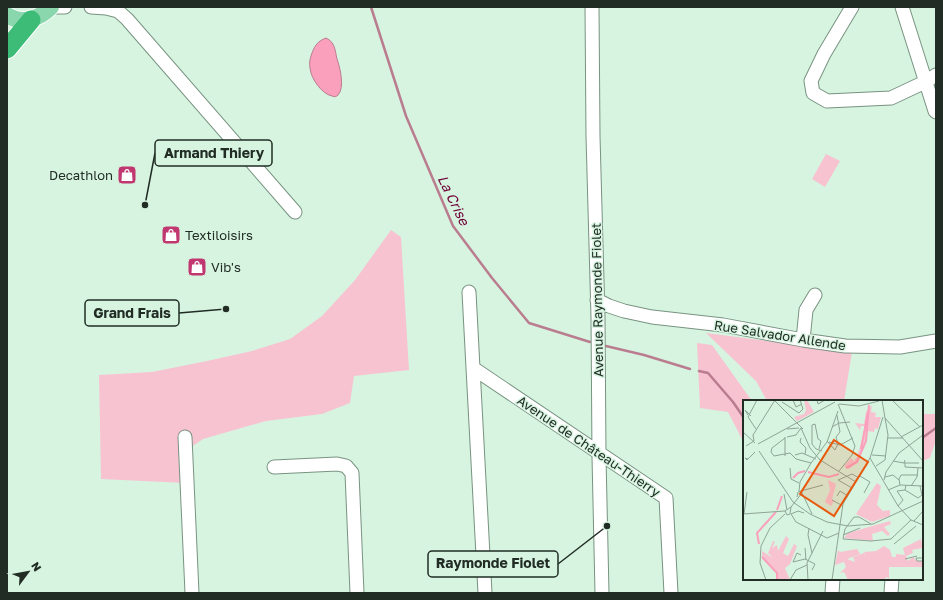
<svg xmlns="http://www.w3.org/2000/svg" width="943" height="600" font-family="'Golos Text',sans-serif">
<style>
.green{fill:#f7c3d1}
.water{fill:#faa0bc;stroke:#b97d8f}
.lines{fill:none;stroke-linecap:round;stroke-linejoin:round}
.stream{stroke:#b97d8f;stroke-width:2.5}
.minor-casing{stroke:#789381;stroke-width:15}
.major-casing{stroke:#fff;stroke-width:18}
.highway-casing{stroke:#fff;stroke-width:21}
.minor{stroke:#fff;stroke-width:13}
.major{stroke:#8bd7ad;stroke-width:16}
.highway{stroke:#3dbc77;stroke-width:19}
.labels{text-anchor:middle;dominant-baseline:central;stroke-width:3;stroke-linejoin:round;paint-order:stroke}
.poi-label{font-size:13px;fill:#212c25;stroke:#d7f4e0;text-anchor:start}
.street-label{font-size:13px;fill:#212c25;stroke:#d7f4e0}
.water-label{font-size:14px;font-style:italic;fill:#6f0238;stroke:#d7f4e0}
.inset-river{fill:none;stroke:#faa0bc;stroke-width:2}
.inset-road{fill:none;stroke:#8ea495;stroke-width:1}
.view{fill:#e8590c;fill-opacity:0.15;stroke:#e8590c;stroke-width:2}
.inset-edge{fill:none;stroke:#212c25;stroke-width:2}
.leader{fill:none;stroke:#212c25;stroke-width:1.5}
.callout-dot{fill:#212c25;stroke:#d7f4e0;stroke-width:1.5}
.callout{fill:#d7f4e0;stroke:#212c25;stroke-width:1.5}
.callout-label{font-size:14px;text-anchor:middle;font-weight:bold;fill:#212c25}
</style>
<rect width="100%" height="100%" fill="#d7f4e0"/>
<path class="green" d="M826 154 840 161 825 187 812 179Z
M391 230 401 237 409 370 354 376 350 403 322 414 266 421 203 439 184 452 185 483 101 479 99 375 152 372 207 361 252 351 290 339 322 316 355 280Z
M706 333 852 352 844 401H767L756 381Z
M697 343 712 345 752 401H744V443L728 412 700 408Z
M925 414H936V440L930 458 922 461V415Z"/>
<path class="water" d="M326 38C335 42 335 50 337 59 340 67 345 88 338 95 336 97 335 97 332 96 322 94 311 79 310 68 309 63 310 58 312 53 315 45 318 41 326 38Z"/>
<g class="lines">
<path class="stream" d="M371 7 406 116 453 226 492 278 529 323 590 342
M606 346 644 355 690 369
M699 371 708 373 733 402 744 418
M922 438 936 428"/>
<g class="minor-casing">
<path id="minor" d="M55 7H65
M91 7 106 8 118 11 127 19 295 212
M592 7 593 136 598 317 599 457 602 593
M852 7 824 54 811 81 813 93 827 101 891 98 925 82 936 75
M902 7 935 111 936 112
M469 292 473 368
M597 300 609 306 624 311 652 317 723 325 803 340 845 346 900 347 936 341
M803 340 806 310 815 295
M185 437 192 593
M274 467 337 464 346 466 352 473 357 593
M485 593 473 368 666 498 671 593
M832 593 833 579
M891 593 892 579"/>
</g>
<g class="major-casing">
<path id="major" d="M7 15C22 25 39 19 51 7"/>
</g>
<g class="highway-casing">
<path id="highway" d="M7 49 31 20"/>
</g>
<use href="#minor" class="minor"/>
<use href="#major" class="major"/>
<use href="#highway" class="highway"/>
</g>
<defs>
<g id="shop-square" transform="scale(1)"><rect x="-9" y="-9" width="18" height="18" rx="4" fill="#c1376f" stroke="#d7f4e0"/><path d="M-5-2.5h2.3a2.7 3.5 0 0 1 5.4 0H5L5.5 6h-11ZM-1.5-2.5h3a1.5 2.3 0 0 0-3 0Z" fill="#fff"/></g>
</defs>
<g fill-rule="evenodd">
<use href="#shop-square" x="127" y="175"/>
<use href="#shop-square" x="171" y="235"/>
<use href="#shop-square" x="197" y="267"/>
</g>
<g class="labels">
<g class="poi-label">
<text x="113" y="175" text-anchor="end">Decathlon</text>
<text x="185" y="235">Textiloisirs</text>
<text x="211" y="267">Vib's</text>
</g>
<g class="street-label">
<text transform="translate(597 300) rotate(-91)">Avenue Raymonde Fiolet</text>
<text transform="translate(780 335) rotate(9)">Rue Salvador Allende</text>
<text transform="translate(589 446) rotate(34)">Avenue de Château-Thierry</text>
</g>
<g class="water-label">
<text transform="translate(454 200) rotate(64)">La Crise</text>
</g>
</g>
<g transform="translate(743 400)">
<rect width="180" height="180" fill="#d7f4e0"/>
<path d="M61 0H64L71 12 54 21 51 17 61 14 63 10ZM129 5 128 12 133 13 132 17H138L135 29 132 28 131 32 125 31 115 62 106 69 101 66 108 58 111 61 114 57 122 30 121 26H118L117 30 112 23 121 24 123 12ZM85 80 93 84 89 99 91 101 88 106 82 102 87 90ZM134 83 138 86 134 105 140 111 147 110V116L129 122 113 114ZM147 121 148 124 141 127 147 134 145 136 139 131 129 134 130 141 101 138 105 133ZM43 136 46 139 40 153 45 156 51 144 54 146 47 164 42 168 47 180H35V173L19 157V151L30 158 25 153 30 141 32 142 29 148 34 145 35 151ZM178 139 180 148 169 150 170 153 163 156 165 161 170 157 174 161H180V167H146V179L144 177 140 180H105L101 172 97 173 103 167 101 162 92 165 95 150 97 152 114 149 117 154 104 159 112 162 110 157 121 153 123 158 121 152 133 151 141 146 147 150 149 157H153V154L162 155 160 148Z" fill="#f7c3d1"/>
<path class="inset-river" d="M118 49 125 12M103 68 114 62 123 41 126 5M65 72 86 77 96 74M50 78 55 73 62 71M34 110 39 96M16 144 14 133 33 112M19 157 34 173V180"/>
<path class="inset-road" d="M31 0 60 29M50 0 53 7 59 4M74 0 75 4 82 0M139 0 142 18 180 61M149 0 177 27M39 2 56 13 60 9 57 0M95 4 112 46 109 55 96 71M96 4 116 6 136 1M5 15 2 10 8 16M89 27 96 23 107 22M58 28 67 48 77 60 113 82M13 29 5 17 14 0M44 29 56 28M0 32 12 43M44 37 53 35 58 28M158 37 180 25M42 38 29 48 28 52 31 56 47 53 53 59 68 63M58 38 57 42 63 48 62 54M145 38H160M84 41 92 50 95 44 93 37 97 32 94 15M86 42 97 45 110 38M15 44 92 2M3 46 11 41 10 35 32 0M76 49 78 41 75 39 72 24 69 25V44L73 49 79 51M16 51 50 102 67 114 84 122 105 126 130 124 180 101M52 55 59 53 73 59M129 55 143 56M42 56V37M127 58 155 106 168 120 180 125M5 59 2 58 4 60 12 52M150 61 161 63 162 60M68 63 84 42 95 11M161 63H176M162 63V67L180 68M133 66 142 60 145 35 142 18M47 68 48 79 56 83M117 76 127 82 121 93M142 77 150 75 156 80M141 80 143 72 156 53 180 35M157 85 156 79 158 75H175M163 85 162 90 175 98 179 95 177 86M168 86 174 77 175 68M109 88 95 80 109 74 116 78M145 90 157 85 180 86M56 91 57 82 68 63M58 91 80 85M59 93 69 114M41 94 44 110M94 96 97 91 105 96M89 100 100 106M155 106 160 100 154 91 162 90M48 107 42 111 44 115 47 114 48 107 59 93 58 91 55 92 54 97M0 114 42 111M1 114 4 92M48 114 53 122 84 138 96 133M48 114 55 111 61 113M171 121 180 111M100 135 117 128M100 139 128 141 148 139 168 120M100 139 102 129 111 117H116L128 124M151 144 173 126M62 148 63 160M69 153 80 131M58 155 54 153 50 162 62 159 72 164 69 170M180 158H173L174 161H180M162 159 174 156M23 180 17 163 18 146 27 128 42 114M47 180 53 170 64 165M65 180 64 163 69 153 65 135 66 128M89 180 100 104 127 58 140 17"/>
<path class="view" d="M91 40 125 62 91 116 57 94Z"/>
<rect width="180" height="180" class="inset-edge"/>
</g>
<path class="leader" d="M145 205L155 153M226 309L179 313M607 526L558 564"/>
<g class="callout-dot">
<circle cx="145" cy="205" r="4"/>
<circle cx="226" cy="309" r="4"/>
<circle cx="607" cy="526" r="4"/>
</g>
<g class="callout">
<rect x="155" y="140" width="117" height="26" rx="4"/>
<rect x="85" y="300" width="94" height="26" rx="4"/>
<rect x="428" y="551" width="130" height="26" rx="4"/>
</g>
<g class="callout-label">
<text x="214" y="158">Armand Thiery</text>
<text x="132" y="318">Grand Frais</text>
<text x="493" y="568">Raymonde Fiolet</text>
</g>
<rect width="943" height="600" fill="none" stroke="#212c25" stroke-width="16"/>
<g transform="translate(28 572) rotate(58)" stroke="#d7f4e0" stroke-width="3" paint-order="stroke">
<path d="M0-3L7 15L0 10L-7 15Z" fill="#212c25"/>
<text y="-6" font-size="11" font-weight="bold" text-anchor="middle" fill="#212c25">N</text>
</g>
</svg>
